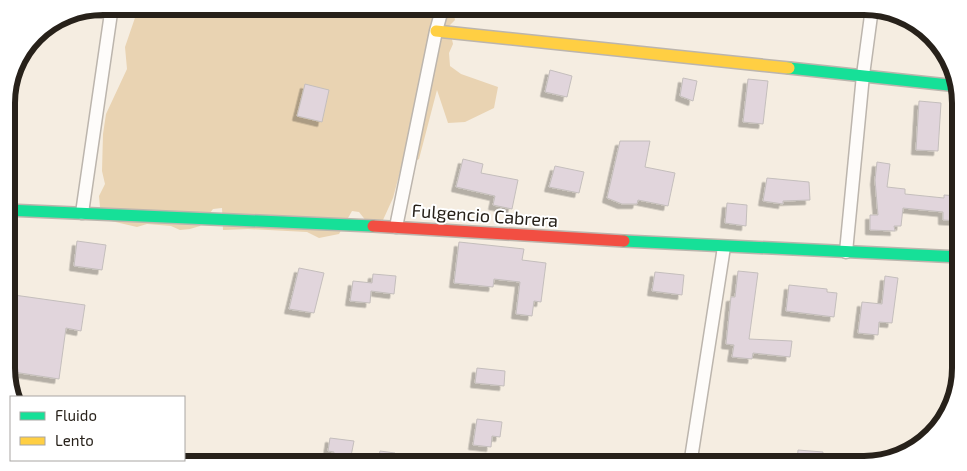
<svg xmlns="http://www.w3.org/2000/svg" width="967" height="471" font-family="'Exo 2',sans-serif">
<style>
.green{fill:#e9d3b2}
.building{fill:#e1d5dc;stroke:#c4bebc;filter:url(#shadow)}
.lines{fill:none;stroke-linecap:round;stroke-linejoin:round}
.street-casing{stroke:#bcb5ad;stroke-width:15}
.fast-casing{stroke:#bcb5ad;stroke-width:14}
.slow-casing{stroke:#bcb5ad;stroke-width:14}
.jam-casing{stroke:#bcb5ad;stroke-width:14}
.street{stroke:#fefcfa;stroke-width:12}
.fast{stroke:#16e098;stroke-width:11}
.slow{stroke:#ffcf43;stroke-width:11}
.jam{stroke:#f24e42;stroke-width:11}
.labels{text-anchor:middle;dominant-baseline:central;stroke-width:4;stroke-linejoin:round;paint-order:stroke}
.street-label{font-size:18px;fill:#27211a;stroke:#fff}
.rim{fill:none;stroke:#27211a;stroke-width:6}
</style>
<defs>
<filter id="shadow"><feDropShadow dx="-4.5" dy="4.5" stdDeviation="0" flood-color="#0004"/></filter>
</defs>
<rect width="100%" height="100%" fill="#f5ede1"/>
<path class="green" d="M139 6H452L455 20 449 26 453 44 449 53 450 66 461 74 498 87 494 108 465 122 448 123 437 90 419 159 401 168 393 198 383 220 367 222 359 212 352 211 339 234 319 238 307 232 248 229 223 230 222 208 213 209 200 226 190 229 180 230 171 226 147 224 137 227 111 221 100 207 99 196 105 184 102 171 103 134 106 114 127 69 125 47Z
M82 460H171V465H103Z"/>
<path class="building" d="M550 70 572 76 567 97 545 92Z
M683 78 697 81 693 101 680 96Z
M748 79 768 81 763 124 743 122Z
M305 84 329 90 322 122 297 116Z
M919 101 941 103 938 151 916 150Z
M620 141H650L645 167 675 173 668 206 638 200 637 204H622L607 198Z
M463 159 483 164 481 173 518 180 512 209 493 205 495 196 456 187Z
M877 162 890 164 887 187 905 189V194L944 198V195L960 196V221L943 220V212L903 208 901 226H894L895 231 870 230V215H878L875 180Z
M555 166 584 172 579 193 549 187Z
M767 178 809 182 810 200 783 201V204L763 201Z
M727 203 747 205 746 226 725 223Z
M77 241 106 245 102 270 74 266Z
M459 242 524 249 522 260 546 263 541 302 534 301 532 316 516 314 520 282 494 279 493 287 454 283Z
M299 268 324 273 314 313 289 309Z
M738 271 758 273 749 339 792 341 790 357 753 353 752 359 732 357 734 345 726 344 731 297H735Z
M655 272 684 275 682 295 652 291Z
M373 274 396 276 394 294 371 291 370 303 350 301 353 281 372 283Z
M885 276 898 278 892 323 879 322 878 335 858 333 862 302 882 304Z
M789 285 827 289V292L837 293 834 317 786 311Z
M7 294 85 305 81 331 66 328 59 379 7 371Z
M477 368 505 371 504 386 475 383Z
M477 419 502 422 500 437 492 436 491 447 473 445Z
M330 438 354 441 350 461 333 459 334 452 328 451Z
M798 450 823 452 822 465 797 463Z
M380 451 395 453 393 465H377Z"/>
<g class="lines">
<g class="street-casing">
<path id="street" d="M90 11 111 12
M82 213 112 6
M396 227 436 31 443 6
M846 252 863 75 872 8
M690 465 724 247"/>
</g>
<g class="fast-casing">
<path id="fast" d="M789 68 958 86
M7 210 373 226
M624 241 960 257"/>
</g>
<g class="slow-casing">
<path id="slow" d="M436 31 789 68"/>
</g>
<g class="jam-casing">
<path id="jam" d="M373 226 624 241"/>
</g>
<use href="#street" class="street"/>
<use href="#fast" class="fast"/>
<use href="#slow" class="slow"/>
<use href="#jam" class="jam"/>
</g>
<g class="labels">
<g class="street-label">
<text transform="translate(485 215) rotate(4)">Fulgencio Cabrera</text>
</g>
</g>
<path d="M0 0H967V471H0ZM103 15H864A88 88 0 0 1 952 103V368A88 88 0 0 1 864 456H103A88 88 0 0 1 15 368V103A88 88 0 0 1 103 15Z" fill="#fff" fill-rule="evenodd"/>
<path class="rim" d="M103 15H864A88 88 0 0 1 952 103V368A88 88 0 0 1 864 456H103A88 88 0 0 1 15 368V103A88 88 0 0 1 103 15Z"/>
<rect x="10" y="396" width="175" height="65" fill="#ffffff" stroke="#a9a6a3"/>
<rect x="20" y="412" width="25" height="8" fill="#16e098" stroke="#a9a6a3"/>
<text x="55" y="421" font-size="15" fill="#27211a">Fluido</text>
<rect x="20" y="437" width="25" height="8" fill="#ffcf43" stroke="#a9a6a3"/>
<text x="55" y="446" font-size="15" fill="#27211a">Lento</text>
</svg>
